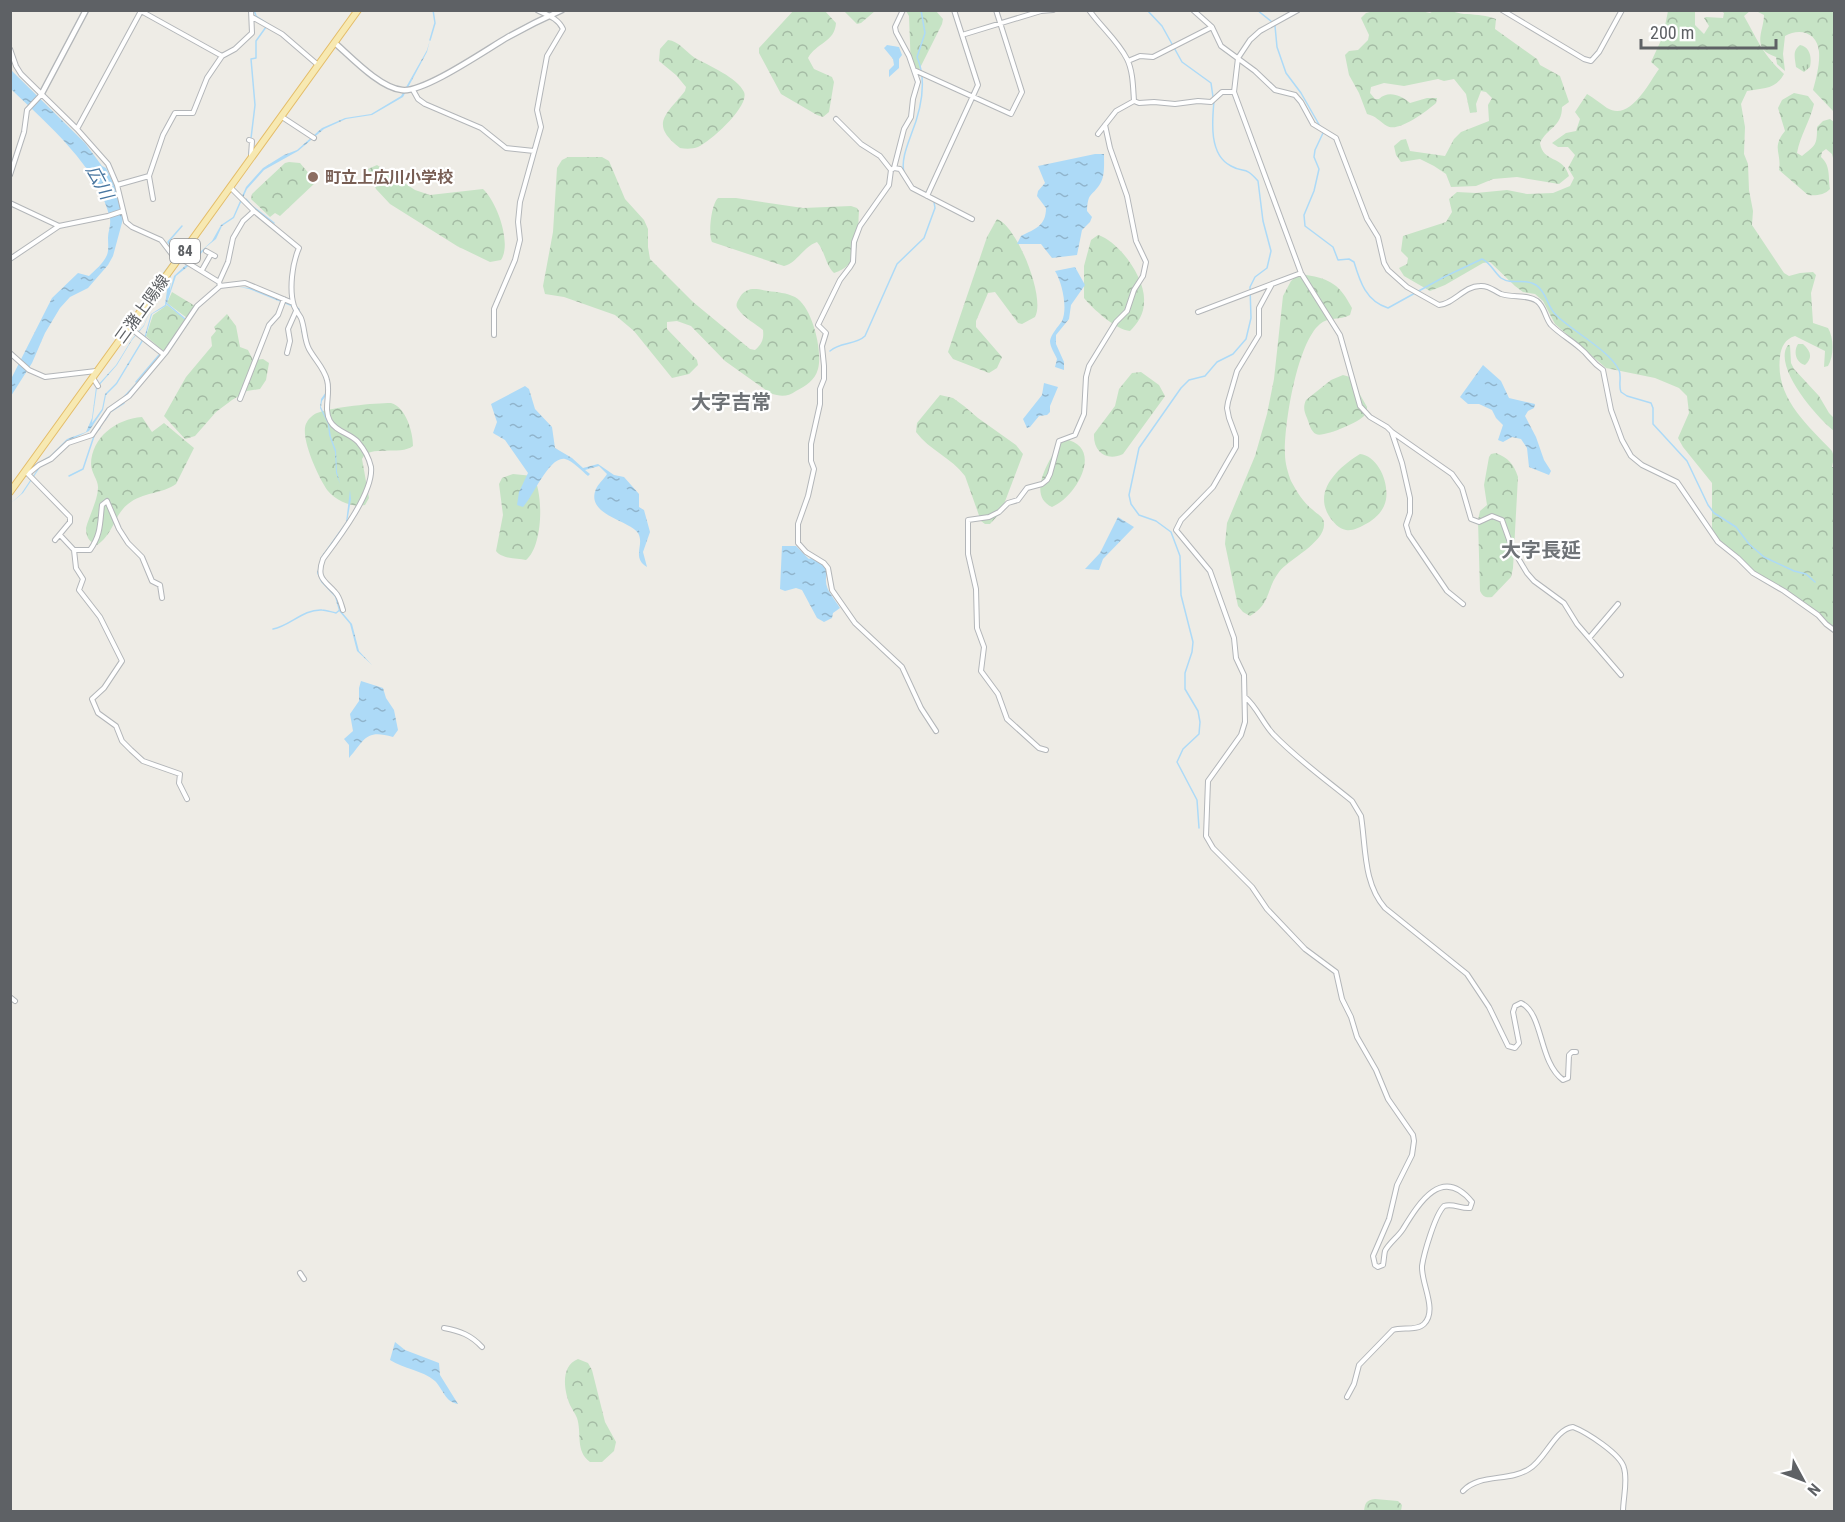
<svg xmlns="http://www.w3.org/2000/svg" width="1845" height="1522" font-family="'Roboto Condensed','Noto Sans JP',sans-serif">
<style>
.grass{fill:url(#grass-tufts)}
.forest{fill:url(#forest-crowns)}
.water{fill:url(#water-ripples)}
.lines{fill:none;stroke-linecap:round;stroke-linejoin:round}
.stream{stroke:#addaf7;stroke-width:1.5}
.minor-casing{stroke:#b3b6b9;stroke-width:6}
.tertiary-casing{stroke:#b3b6b9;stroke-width:7}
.primary-casing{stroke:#e4bd69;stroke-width:8}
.minor{stroke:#fff;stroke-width:4}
.tertiary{stroke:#fff;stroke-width:4.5}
.primary{stroke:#f7e9b2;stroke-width:6}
.education-dot{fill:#8d6e63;stroke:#fff;stroke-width:2}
.labels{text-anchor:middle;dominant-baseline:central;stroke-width:4.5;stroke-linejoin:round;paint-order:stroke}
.shield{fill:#fff;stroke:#8e9093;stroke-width:1.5}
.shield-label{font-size:15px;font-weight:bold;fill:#5e6165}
.education-label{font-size:16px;font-weight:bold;fill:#785e54;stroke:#fff;text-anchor:start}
.street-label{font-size:16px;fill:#5e6165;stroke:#fff}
.water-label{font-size:18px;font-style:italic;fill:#4876a0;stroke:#fff}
.quarter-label{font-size:20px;font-weight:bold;fill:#6f7377;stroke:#fff}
</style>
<defs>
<pattern id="grass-tufts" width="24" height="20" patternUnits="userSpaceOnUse" patternTransform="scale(1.5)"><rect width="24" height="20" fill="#c6e3c5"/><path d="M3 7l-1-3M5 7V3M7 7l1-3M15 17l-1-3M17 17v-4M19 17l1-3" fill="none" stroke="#a4bba4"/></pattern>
<pattern id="forest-crowns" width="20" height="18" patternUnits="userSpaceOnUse" patternTransform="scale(1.5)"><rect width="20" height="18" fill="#c6e3c5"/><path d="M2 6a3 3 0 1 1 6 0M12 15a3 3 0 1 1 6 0" fill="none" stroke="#a4bba4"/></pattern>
<pattern id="water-ripples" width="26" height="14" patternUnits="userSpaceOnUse" patternTransform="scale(1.5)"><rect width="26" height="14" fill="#addaf7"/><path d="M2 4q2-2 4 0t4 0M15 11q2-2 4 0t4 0" fill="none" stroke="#90b4cc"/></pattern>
</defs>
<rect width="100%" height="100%" fill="#eeece6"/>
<path class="grass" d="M1800 45C1810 47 1812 57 1810 67L1804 72 1796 67C1795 58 1792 51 1800 45Z
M1798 344H1803C1811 351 1813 358 1805 365 1796 363 1793 352 1798 344Z"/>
<path class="forest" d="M794 10 825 11 836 23C835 42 816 43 808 58L814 69 832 77 834 82 829 112 823 117 817 115 781 94 759 53V48Z
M844 11H875L861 23 857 24Z
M906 11H936L943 19 942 24 918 72 913 73 911 70 909 16Z
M1374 11H1421L1430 13C1441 5 1456 14 1467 14 1478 15 1486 15 1496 19L1495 29 1537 59 1540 65 1560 76 1569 102 1562 107C1562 127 1547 128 1540 143 1543 163 1563 155 1569 176L1559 184 1517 177 1493 179 1476 186 1451 187 1446 174 1434 166 1420 159 1401 162 1396 155 1394 146 1401 140 1406 139 1410 151 1445 156 1454 139 1461 132 1489 121 1488 105 1492 98 1486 92 1481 91 1476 104 1477 112 1470 113 1466 94 1454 79 1444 81 1438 79 1404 86 1384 83 1371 87 1370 93 1375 99H1379C1388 90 1401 95 1410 103L1427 98H1437L1436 103C1427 111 1398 133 1387 126 1379 121 1376 116 1367 114L1359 93 1349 75 1345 55 1349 51 1358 50 1368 40 1369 35 1361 18 1366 13Z
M1668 11H1695V25L1704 34 1709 26 1704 18 1706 17 1723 18 1724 13 1721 11H1750L1744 16C1757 39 1763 55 1784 74 1775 90 1763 88 1747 91L1741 104 1745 127 1744 154 1748 164 1749 190 1753 211 1752 225 1784 273 1789 276 1800 273 1813 272 1816 275 1811 293 1813 323 1828 328C1834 338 1834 356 1828 366L1824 367 1825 351 1795 336C1785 339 1781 347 1780 357 1775 398 1807 424 1832 451L1834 457 1832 467H1834V628L1826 622 1820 613 1754 571 1719 540 1712 529V483L1683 447 1678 438 1689 413 1687 396 1679 388 1655 378 1606 368 1555 324 1543 301 1535 294 1523 292 1515 286 1490 262 1483 263 1445 285 1430 291 1404 276 1399 268 1407 264 1408 258 1401 251 1403 236 1446 222 1452 212 1449 199 1457 192 1476 193 1507 190 1527 194 1553 193 1570 186 1574 178 1568 168 1575 155 1568 147H1558L1552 143 1566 133 1576 131 1580 119 1575 112 1587 94C1594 98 1600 103 1607 108 1630 122 1648 84 1659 69L1651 62 1663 36Z
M1756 11H1834V112L1813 90C1816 79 1820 64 1819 52 1818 33 1800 27 1785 36L1783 54 1785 71 1777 64 1776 57C1750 49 1764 31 1764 15Z
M668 40C679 41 686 52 695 58 708 65 738 78 744 92 750 106 711 141 698 147 693 149 686 149 680 148 649 124 666 115 685 91L686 87 676 75 659 61 660 49Z
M1794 93 1808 96 1814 104C1810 121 1800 136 1797 153L1802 156C1816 145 1817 145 1817 127L1823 121 1830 119 1834 122V162L1832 154 1826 149 1822 152 1821 157C1831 166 1828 177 1830 189 1825 195 1815 196 1808 195L1779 170C1782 153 1771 148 1785 131L1778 108 1782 100Z
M568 157H602L609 161 625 199 644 220 648 229V247L650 259 693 302 750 349 755 350C762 344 764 339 763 330 756 324 744 318 738 309 735 305 737 302 740 297 747 286 757 289 768 291 777 292 787 293 795 297 812 306 823 351 818 369 815 380 806 386 796 391 787 397 781 397 770 393L725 361 691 326 677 321 667 322V329L697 360 698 365 689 374 672 378 634 331 615 315 564 297 545 294 543 286 553 232 557 168 562 160Z
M289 162 300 163 316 182 280 216 275 213 270 217 251 199 252 194 285 163Z
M377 165 415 190 430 195 483 189C497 202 512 243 501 260L490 262 457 246 390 204 376 189 368 169Z
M718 198H736L803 208 851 206 857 208 859 211C857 236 862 265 834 273 825 264 825 251 817 242 803 247 797 263 784 266L712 242C708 235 711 204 718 198Z
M997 219C1017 226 1046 298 1035 317L1022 324 1018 323 995 292 988 293 976 321V327L1002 357 997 368 989 373 953 359 948 352 987 237Z
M1098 235C1120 242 1146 279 1144 302 1144 314 1138 323 1130 331 1116 330 1092 308 1084 298V266L1091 240Z
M1306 275C1331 279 1340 285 1352 308L1350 315C1341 320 1328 317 1320 324 1297 343 1284 425 1285 454 1285 463 1288 473 1291 481 1297 492 1303 502 1313 510 1317 514 1324 517 1324 523 1326 542 1289 559 1279 572 1266 589 1271 604 1250 616L1243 612 1238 606 1225 544 1227 523 1255 456 1267 414 1274 379 1283 296 1291 281 1297 276Z
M172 292 195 306 187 318 167 303Z
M167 305 186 320 165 350H162L146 336 153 315Z
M227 314 236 326 240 347 248 350 253 360 263 359 269 363 266 380 260 389 247 391 232 400 216 412 195 436 185 439 164 416 186 377 212 346 211 337 216 331 214 327Z
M1788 345H1790L1791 363 1794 369 1819 396 1829 413 1834 418V431C1817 418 1772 366 1788 345Z
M1141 372 1159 385 1165 396 1163 399 1123 454C1107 462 1093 452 1094 434L1115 406 1119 389 1132 373Z
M1343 375 1350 377 1367 407C1367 411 1367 412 1364 416 1359 422 1323 438 1316 434 1311 432 1309 423 1307 418 1304 411 1303 407 1306 400L1331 380Z
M940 395 953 398 964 406 978 418 1016 445 1023 454 1001 512 990 524H985L981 521 965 476C952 458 929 450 916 432L917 423Z
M391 403C406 407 413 432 413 446 400 456 369 444 362 459L369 498 365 505C353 508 336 501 328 491 319 479 298 434 307 422 309 418 314 414 317 413 332 407 375 403 391 403Z
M142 417 152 432 164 423 194 448 176 484C162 494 143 492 128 504 114 515 113 535 97 545 89 542 86 537 86 528 89 516 98 500 98 487 98 480 91 472 91 464 92 437 116 419 142 417Z
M1064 439C1105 446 1077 497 1052 507 1025 495 1052 456 1061 441Z
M1496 453C1508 458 1514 464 1518 477L1513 568 1511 577 1492 597C1486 598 1483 597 1480 591L1478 520 1480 511 1487 505 1484 485 1489 457 1491 454Z
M1360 454C1380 456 1392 489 1384 506 1380 515 1372 521 1364 525 1358 528 1353 531 1346 530 1339 529 1333 522 1329 516 1313 490 1339 467 1360 454Z
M513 474 533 476C544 493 543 547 526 560 516 558 502 559 496 551L503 515 499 484 502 478Z
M578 1359 588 1363 592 1370 605 1422 616 1442 614 1451 602 1462H590C575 1451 582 1433 577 1418 575 1413 572 1409 570 1405 564 1391 560 1366 578 1359Z
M1375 1499 1398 1501 1402 1505 1401 1511H1364C1365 1503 1366 1500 1375 1499Z"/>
<path class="water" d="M430 40 427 52 403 97 372 115 346 119 324 129 298 151 264 170 247 189 234 218 222 226 216 239 206 247 197 259 176 276 166 306 152 314 146 336 117 384 106 395 103 410 89 431 68 441 45 460 23 493 11 503 21 494 43 461 31 470 11 495 31 467 51 455 67 439 86 432 92 418 96 387 116 365 132 339 144 325 156 296 144 326 132 340 117 365 97 388 92 423 102 409 105 394 116 383 145 335 151 314 165 305 169 276 229 195 171 275 170 291 174 276 212 241 221 225 233 217 246 187 263 168 284 155 297 150 322 128 345 118 371 114 401 96 427 50Z
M887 45 899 47 902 55 899 59V68L889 77V70L894 65 893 59 884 48Z
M10 69 85 143 102 166 106 168 115 186 123 219 113 256 108 265 88 288 70 297 60 308 45 333 32 363 11 396V379L52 298 78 273 89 276C95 270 103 264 107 255 109 249 108 243 108 238 108 231 111 226 110 219 99 167 47 124 11 89Z
M1095 154H1104C1104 164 1105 176 1100 184 1092 197 1088 191 1087 211L1092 217 1090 222 1082 230 1077 255 1052 258 1041 244H1017L1021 236C1035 229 1046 226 1046 208L1037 196 1038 191 1045 183 1038 166Z
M1075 267 1085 285 1071 305 1069 319 1056 335V344L1064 362V370L1055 367 1057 359C1055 354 1050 347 1050 341 1051 334 1058 327 1062 321 1068 308 1062 282 1055 271Z
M239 287 251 288 299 308 301 314 305 342 321 368 327 383V394L322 401 321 407 329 424 331 437 336 450 337 472 340 484 336 473 335 452 329 435 328 424 320 408 321 399 326 392 325 381 320 368 304 342 301 330 300 314 298 309 249 289Z
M1483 365 1501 381 1509 398 1535 404 1534 408 1528 411 1525 416 1536 437 1544 460 1551 471 1549 475 1529 467 1527 448 1521 439 1512 437 1503 442 1498 440 1503 425 1496 418 1492 410 1479 404H1468L1460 397Z
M1044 383 1058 387 1050 406V412L1047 415 1039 416 1030 427 1027 428 1023 419 1042 395Z
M525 386 529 389 535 409 552 427 555 448 572 458 583 468 598 464 614 475 624 477 639 494V507L644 510 650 532 643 552 647 567C631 557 645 545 638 533 629 520 585 515 596 489 598 484 604 479 607 474L599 466 585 470 590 474 588 476C582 471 573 461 565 459 549 456 533 497 523 507L517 505 519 492 528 473 505 440 493 433 497 422 491 404Z
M350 490 351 499 347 523 321 561 318 570 321 579 336 595 342 612 352 624 359 651 372 665 357 651 350 624 339 611 335 597 321 582 317 573 321 557 346 522Z
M1118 517 1134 527 1103 559 1099 570 1085 569 1100 553Z
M782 546H796L809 559 813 557C819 559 825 565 828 572 821 586 833 596 840 608L833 613 832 618 824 622 817 618 802 590 796 588 785 591 780 589Z
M361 681 383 688 386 698 394 710 398 730 393 737C365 729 365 740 349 758V745L344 739 353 731 350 714 359 701V688Z
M395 1342 405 1350 439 1363 440 1375 458 1404C445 1402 443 1389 435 1381 422 1370 404 1369 390 1360Z"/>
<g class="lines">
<path class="stream" d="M254 10 256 16 265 22
M1147 10 1162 26 1182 62 1211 83 1213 97
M1257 10 1272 22
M1275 26 1277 47 1286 73 1301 93 1321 128
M430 40 435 23 433 10
M1323 133 1315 150 1314 157 1319 169 1314 191 1304 215 1305 226 1333 247 1338 260 1349 259 1354 262C1360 282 1366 301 1388 308L1444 277 1482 259C1490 262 1494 272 1501 278 1513 286 1523 277 1536 285 1547 292 1547 307 1556 315 1572 331 1609 350 1619 370 1622 377 1618 385 1621 392L1627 396 1651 403 1653 408V424L1687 461 1708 505 1714 513 1736 527 1749 544 1764 557 1794 571 1806 574 1815 582
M249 155 255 105 251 59 256 58V41L266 27
M904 172C901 161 907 146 911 135 921 110 928 82 917 57L925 33 921 10
M246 199 252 206 274 223
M160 278 173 261 176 253 168 242 182 226
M166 303 185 319
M830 351C840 342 856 345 865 336L897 264 924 238 935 208 934 202
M136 382 159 355
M123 398 136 384
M110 412 124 403
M105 420 109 414
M69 476 83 469 95 433 100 428
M273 629C290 626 303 609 322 610 326 610 331 612 336 613L341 609
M1199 828 1197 800 1177 762 1183 749 1199 734 1200 722 1198 711 1185 689V673L1192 652 1193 642 1181 595 1180 556 1171 532 1156 521 1139 515 1131 504 1129 495 1139 448 1181 388 1189 380 1205 376 1217 362 1233 354 1246 339 1251 318 1250 287 1255 277 1267 268 1271 251 1263 221 1258 181C1244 165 1245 174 1231 166 1209 155 1212 122 1214 101"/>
<g class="minor-casing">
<path id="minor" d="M1089 10C1101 27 1118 41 1127 59 1133 71 1133 87 1134 101
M1193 10 1212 27 1221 46 1255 71 1275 90 1295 95 1301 102 1313 124 1336 138 1367 219 1378 237 1384 263 1388 270 1407 287 1439 305C1454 304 1464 286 1480 286 1489 285 1494 291 1501 294 1513 298 1527 294 1537 301 1545 307 1545 318 1551 325 1560 334 1571 340 1580 348 1590 356 1591 362 1603 370L1611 410 1622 440 1631 456 1642 465 1677 482 1718 542 1738 558 1753 573 1784 591 1818 615 1826 624 1834 630
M1298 10 1260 31 1250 40 1238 58 1234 92 1301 273 1340 335 1360 406 1370 417 1387 427 1392 432 1452 474 1462 488 1471 519 1479 522 1492 516 1502 520 1512 548 1527 573 1534 581 1564 603 1577 624 1621 675
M1502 10 1584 59 1591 61 1599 52 1622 10
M141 11 222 56
M252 17 282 34 318 65
M962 35 1041 11 1053 10
M10 49 16 66 21 74 77 129 108 164 117 185 126 222 132 227 161 240 177 261
M1128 61 1140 56 1153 57 1212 27
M914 70 1011 114 1022 92 996 10
M413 90 418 99 425 104 481 128 506 148 534 151
M282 117 314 138
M836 119 861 144 880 156 891 170 889 185 860 226 854 242 853 262 850 267 840 280 818 325 826 333 822 346 824 366V379L820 389V404L811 444V461L814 469 808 496 798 524V543L806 552 824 563 828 568 832 590 855 623 902 667 921 708 936 731
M77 129 141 11
M1098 134 1116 111 1134 101 1139 103 1154 102 1175 104 1198 101 1211 102 1222 92H1234
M249 140 252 141 251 156
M894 168 900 169 912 188 972 219
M891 170 894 168 904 129 911 117 913 99 918 82 909 56 896 32 895 27 903 10
M10 175 24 132 27 110 41 95
M117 185 149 176
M231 188 254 211 299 248C292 264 289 290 294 306 296 311 299 314 301 318 305 328 304 340 309 349 315 360 324 368 327 380 331 393 323 409 330 421 336 432 350 433 358 442 364 449 369 458 371 467 374 492 338 539 323 559 316 578 324 580 335 592 340 597 341 604 343 610
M927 196 978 85 954 10
M153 199 149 176 163 135 175 113H193L207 78 222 56 235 49 252 33 251 10
M10 203 59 226
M206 251 215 256
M180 258 219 282
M10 259 59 226 108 216 123 211
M202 270 211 254
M1272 284 1259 308V335L1237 371 1228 402 1227 408 1229 418 1236 437V447L1213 487 1181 520 1176 530 1210 571 1234 638 1236 658 1244 675 1245 722 1241 735 1208 781 1206 836 1213 848 1252 887 1267 909 1305 949 1336 972 1342 999 1351 1017 1357 1037 1376 1070 1388 1099 1413 1135 1414 1141 1412 1155 1397 1185 1389 1219 1373 1256 1375 1265 1378 1267 1383 1265C1384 1260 1384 1255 1385 1251 1389 1243 1398 1237 1403 1229 1419 1203 1442 1165 1472 1202L1470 1208C1461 1209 1453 1203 1444 1206 1435 1215 1424 1253 1422 1266 1421 1284 1438 1310 1424 1324 1417 1331 1402 1327 1393 1330L1359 1365 1354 1384 1347 1397
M220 286 219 282 228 262 233 238 243 221 254 211
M1198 312 1301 273
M129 327 163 354
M494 335V309L515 260 520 240 518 222 520 202 541 127 537 110 547 56 563 29C558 18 547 15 537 10
M10 353 29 370 45 377 96 371
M287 353 290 341 288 329 296 311
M93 378 98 386
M240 399 269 325 278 315 284 299
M1392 433 1402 463 1410 498V513L1406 525 1409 535 1447 591 1463 604
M28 474 39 465 51 459 68 443 92 435 109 410 129 396 166 352 197 306 220 286 245 283 293 303
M28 474 70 517V522L55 540
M60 535 74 550 76 568 83 579 79 590 100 617 122 661 104 688 92 699 98 713 116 726 122 741 131 750 143 761 180 774 179 783 187 799
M74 550H90C101 535 100 523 102 505L107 501 119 529 128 543 142 557 152 581 160 585 162 598
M1590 637 1618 604
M1245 697C1257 707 1262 722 1273 734 1297 759 1325 779 1352 801L1361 816C1366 847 1363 883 1385 908L1467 974 1489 1007 1508 1046 1515 1048 1519 1043 1513 1012 1515 1006 1521 1003C1544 1014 1538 1061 1563 1080L1568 1078 1569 1055 1572 1052H1576
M1046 750 1039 748 1007 719 998 694 981 671 984 647 977 628 976 589 968 554V520L989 517 999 512 1008 503 1018 500 1027 488 1042 484 1047 480 1050 474 1059 441 1075 435 1084 414 1086 377 1089 366 1116 322 1127 311 1134 290 1143 276 1146 262 1136 241 1127 196 1110 148 1105 125
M10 997 15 1001
M300 1273 304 1279
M444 1328C460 1331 471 1335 482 1347
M1463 1491C1480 1473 1509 1482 1529 1469 1545 1460 1555 1429 1573 1427 1586 1432 1621 1454 1624 1468 1628 1481 1623 1498 1623 1512"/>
</g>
<g class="tertiary-casing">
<path id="tertiary" d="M335 43C351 57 380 88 402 90 424 93 487 49 508 37 526 27 544 18 562 10
M41 95 86 10"/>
</g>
<g class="primary-casing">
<path id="primary" d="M10 492 358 10"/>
</g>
<use href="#minor" class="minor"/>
<use href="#tertiary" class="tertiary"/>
<use href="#primary" class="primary"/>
</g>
<circle class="education-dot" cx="313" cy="177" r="6"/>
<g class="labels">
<rect class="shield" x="170" y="239" width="30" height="24" rx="4.5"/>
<g class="shield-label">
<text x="185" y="251">84</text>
</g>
<g class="education-label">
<text x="325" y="177">町立上広川小学校</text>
</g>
<g class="street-label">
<text transform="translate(142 309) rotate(-54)">三潴上陽線</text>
</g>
<g class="water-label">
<text transform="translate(100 182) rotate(62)">広川</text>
</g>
<g class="quarter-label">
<text x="731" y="402">大字吉常</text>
<text x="1541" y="550">大字長延</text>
</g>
</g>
<rect width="1845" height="1522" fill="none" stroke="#5e6165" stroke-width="24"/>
<g transform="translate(1803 1480) rotate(131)" stroke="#ffffff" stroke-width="4.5" paint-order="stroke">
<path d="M0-4.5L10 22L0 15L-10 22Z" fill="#5e6165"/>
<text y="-9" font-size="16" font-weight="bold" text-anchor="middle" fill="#5e6165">N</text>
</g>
<path d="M1641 39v9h135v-9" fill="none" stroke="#5e6165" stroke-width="3"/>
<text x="1650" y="39" font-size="18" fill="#5e6165" stroke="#ffffff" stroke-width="4.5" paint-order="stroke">200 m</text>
</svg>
